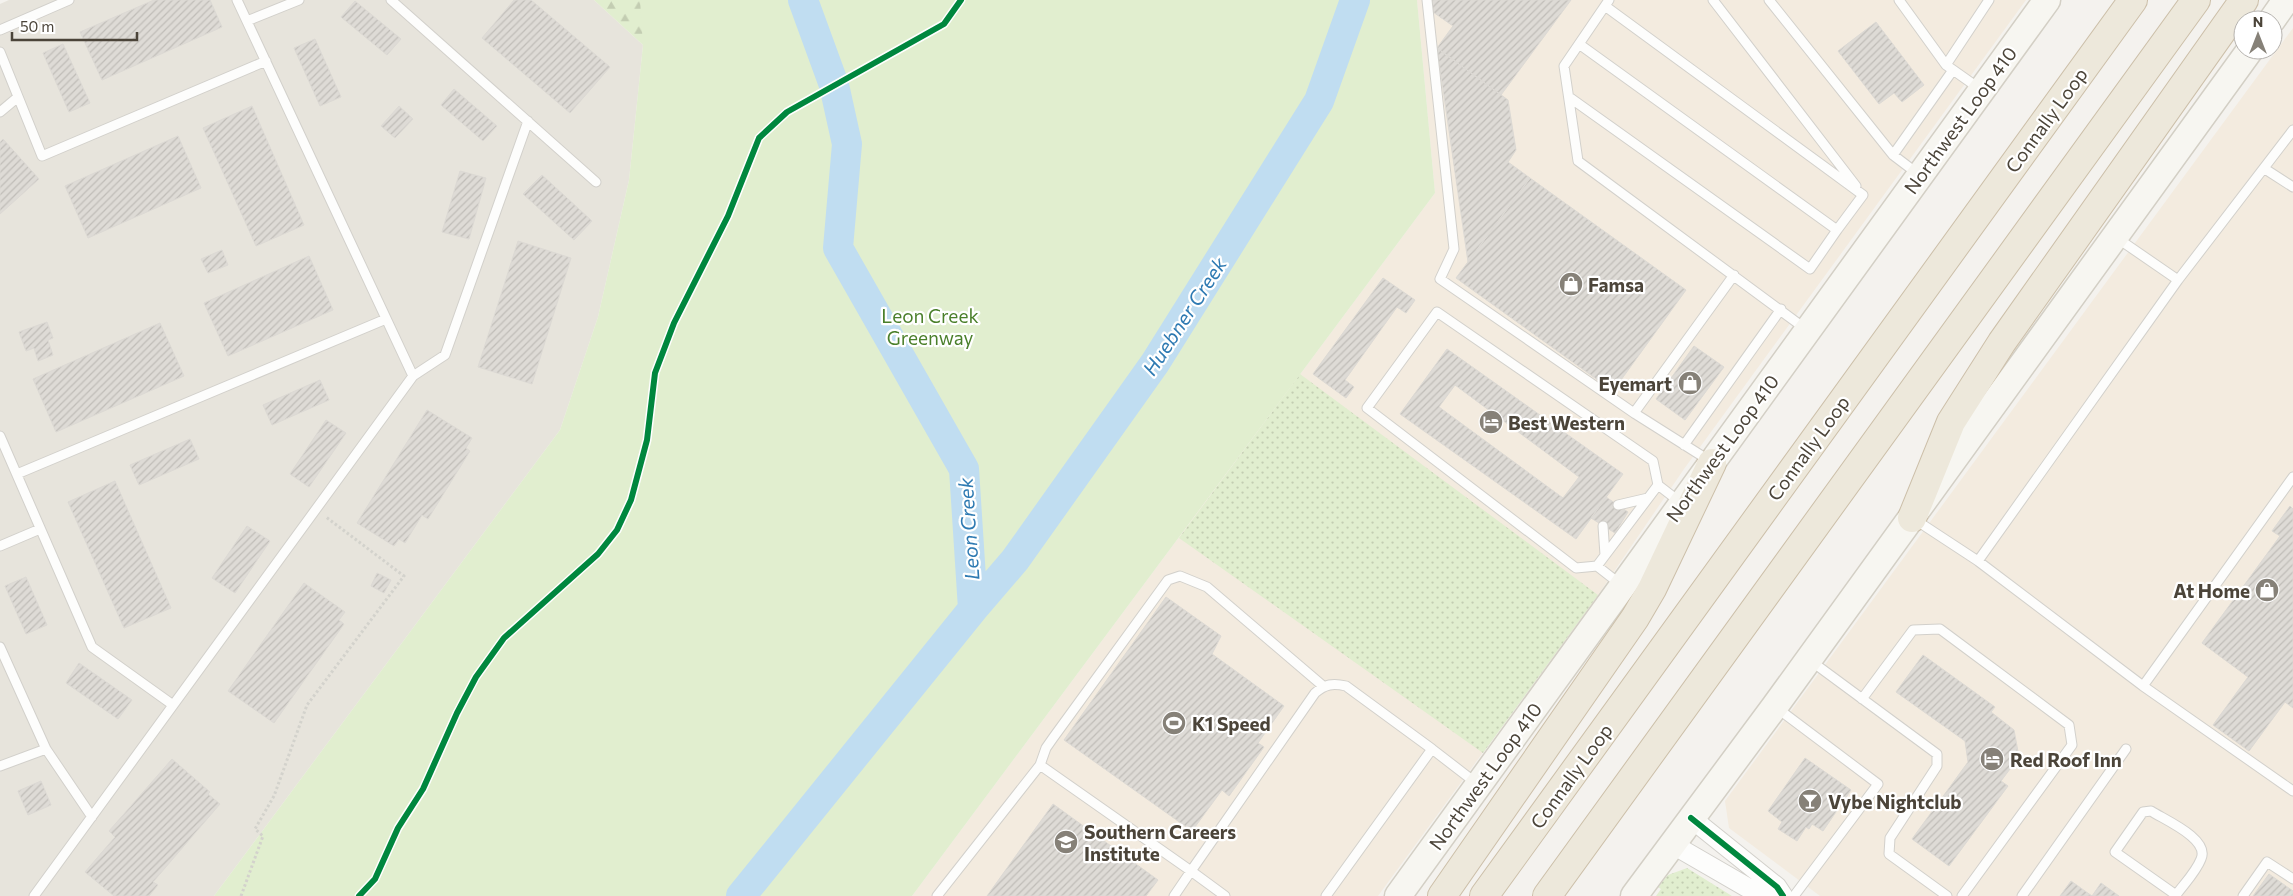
<svg xmlns="http://www.w3.org/2000/svg" width="2293" height="896" font-family="Commissioner,sans-serif">
<style>
.residential{fill:#e7e4dc}
.commercial{fill:#f3ebdf}
.grass{fill:url(#grass-dots)}
.forest{fill:url(#forest-firs)}
.park{fill:#e1eecf}
.lines{fill:none;stroke-linecap:round;stroke-linejoin:round}
.river{stroke:#c0ddf1;stroke-width:30}
.building{fill:url(#building-hatch);stroke:#dcd9d4;fill-rule:evenodd}
.service-casing{stroke:#d2d0cb;stroke-width:11}
.minor-casing{stroke:#d2d0cb;stroke-width:21}
.secondary-casing{stroke:#d3cfc5;stroke-width:29}
.motorway-casing{stroke:#ccbfa9;stroke-width:30}
.path{stroke:#d3d2cc;stroke-width:3;stroke-dasharray:2.5 2.5;stroke-linecap:butt}
.service{stroke:#fdfdfc;stroke-width:9}
.minor{stroke:#fdfdfc;stroke-width:19}
.secondary{stroke:#f7f6f1;stroke-width:26}
.motorway{stroke:#ede8db;stroke-width:28}
.cycleway-casing{stroke:#fff;stroke-width:9}
.cycleway{stroke:#00873e;stroke-width:6}
.labels{text-anchor:middle;dominant-baseline:central;stroke-width:4.5;stroke-linejoin:round;paint-order:stroke}
.street-label{font-size:19px;fill:#4b4439;stroke:#fff}
.poi-label{font-size:19px;font-weight:bold;fill:#4b4439;stroke:#fff;text-anchor:start}
.park-label{font-size:19px;fill:#4a7f2a;stroke:#fff}
.water-label{font-size:20px;font-style:italic;fill:#2e7ab2;stroke:#fff}
</style>
<defs>
<pattern id="grass-dots" width="8" height="8" patternUnits="userSpaceOnUse" patternTransform="scale(1.25)"><rect width="8" height="8" fill="#e1eecf"/><path d="M2 2h.1M6 6h.1" fill="none" stroke="#c3cdb2" stroke-width="1.8" stroke-linecap="round"/></pattern>
<pattern id="forest-firs" width="22" height="20" patternUnits="userSpaceOnUse" patternTransform="scale(1.25)"><rect width="22" height="20" fill="#e1eecf"/><path d="M5 1l3.5 6h-7zM16 11l3.5 6h-7z" fill="#c3cdb2"/></pattern>
<pattern id="building-hatch" width="6" height="6" patternUnits="userSpaceOnUse" patternTransform="scale(1.25)"><rect width="6" height="6" fill="#dedbd6"/><path d="M-1 1l2-2M0 6l6-6M5 7l2-2" fill="none" stroke="#c0bdb8"/></pattern>
</defs>
<rect width="100%" height="100%" fill="#f4f2ee"/>
<path class="residential" d="M9 0H594L643 45 629 180 598 317 560 430 214 896H0V4Z"/>
<path class="commercial" d="M1417 0H2026L1684 469 1598 595 1378 896H912L1435 193Z
M2293 28V896H1820L1729 828 1725 801Z"/>
<path class="grass" d="M1300 374 1598 595 1483 753 1179 538Z
M1687 868 1732 896H1656L1661 889 1658 887 1668 875Z"/>
<path class="forest" d="M594 0H666L643 45Z"/>
<path class="park" d="M640 0H1417L1435 193 912 896H214L560 430 598 317 629 180 643 45Z"/>
<g class="lines">
<path class="river" d="M973 609 1015 560 1155 363 1319 101 1355 0
M741 896 973 609 964 469 838 248 847 144 834 85 803 0"/>
</g>
<path class="building" d="M154 0H210L222 27 102 80 80 32Z
M514 0H531L610 67 570 113 482 38Z
M1431 0H1571L1501 95 1437 48 1453 26 1433 12Z
M355 1 401 39 387 55 341 17Z
M1876 22 1924 85 1902 102 1894 93 1879 104 1838 51Z
M315 39 341 97 320 106 294 48Z
M63 44 90 103 69 112 43 53Z
M1437 48 1508 100 1516 150 1508 162 1530 178 1468 262Z
M454 89 497 126 483 141 441 105Z
M252 106 304 225 256 246 203 128Z
M399 106 413 119 395 138 381 126Z
M178 136 201 188 88 238 65 186Z
M3 139 39 179 0 214V142Z
M460 171 486 178 469 239 442 232Z
M542 175 592 221 574 240 523 194Z
M1530 178 1686 290 1613 391 1456 278Z
M518 241 571 258 532 384 478 367Z
M222 250 228 265 208 273 201 259Z
M309 256 333 310 228 356 204 303Z
M1383 278 1415 300 1406 313 1397 307 1345 380 1354 387 1346 398 1313 374Z
M47 322 53 338 48 340 53 355 38 361 34 348 26 351 19 332Z
M160 323 184 376 56 432 33 379Z
M1694 346 1724 367 1685 420 1656 399Z
M1447 349 1623 474 1576 539 1400 414ZM1455 385 1579 477 1563 498 1439 407Z
M320 380 329 400 272 425 263 405Z
M427 410 472 438 466 448 470 451 428 519 422 515 405 543 399 539 394 546 357 523Z
M326 420 346 433 309 487 290 474Z
M190 439 199 459 139 485 130 465Z
M115 481 171 608 124 628 68 502Z
M1606 497 1628 512 1615 533 1591 518Z
M2290 506 2293 509V708L2285 702 2249 751 2213 725 2248 677 2202 643 2280 536 2272 531Z
M247 526 270 541 235 593 212 578Z
M377 573 391 580 384 593 371 586Z
M26 577 47 625 26 634 5 586Z
M304 583 345 612 339 620 344 624 274 723 228 691Z
M1166 597 1221 636 1212 654 1284 706 1258 743 1264 747 1229 796 1222 790 1192 831 1064 740Z
M1923 655 1995 707 1991 712 2014 730 2019 757 2001 781 2008 786 1949 866 1912 839 1968 762 1965 741 1896 692Z
M79 663 132 700 118 719 66 683Z
M1805 758 1851 790 1823 831 1812 824 1809 829 1806 827 1797 841 1778 829 1782 822 1768 811Z
M172 759 210 792 208 794 220 804 153 882 158 885 149 896H114L85 872 115 837 109 831Z
M41 781 51 805 28 815 18 791Z
M1053 804 1158 880 1146 896H987Z
M2269 874 2293 891V896H2253Z
M2071 881 2092 896H2060Z
M2101 883 2119 896H2092Z"/>
<g class="lines">
<g class="service-casing">
<path id="service" d="M237 0 413 376
M391 0 596 182
M1427 0 1454 249 1440 279 1634 413 1710 461
M1609 0 1564 66 1578 161 1807 330
M1713 0 1856 186
M1769 0 1893 155 1918 174
M1899 0 1946 65
M1605 6 1863 195 1837 230
M247 21 299 0
M0 30 69 0
M0 52 42 156 266 61
M1980 89 1946 65 1989 0
M1569 97 1810 269 1837 230 1579 44
M0 112 18 97
M1893 155 1953 70
M2265 169 2293 187
M2117 238 2178 280
M1634 413 1734 275
M0 436 92 647 173 705
M1684 445 1781 309
M17 474 386 319
M1618 505 1648 498
M1914 519 1978 561 2143 686 2293 791
M1603 526 1605 555
M0 546 40 529
M1978 561 2178 280 2293 130
M1597 566 1658 485
M1620 584 1597 566 1576 568 1367 408 1437 312 1653 461 1658 485 1680 502
M0 647 46 749 92 817
M1811 661 1937 754V766L1890 838 1889 854 1947 896
M2143 686 2293 477
M1862 699 1913 630 1940 629 2069 725 2072 745 1962 896
M1777 708 1878 784 1794 896
M1040 765 1046 748 1053 738 1168 580 1180 576 1207 587 1323 686
M0 766 46 749
M34 896 413 376 445 355 528 121
M937 896 1040 765 1191 871 1315 693C1325 684 1333 683 1346 686L1432 749
M1174 896 1191 871 1225 896
M1326 896 1432 749 1476 783
M2022 896 2126 749
M2176 896V895C2184 884 2196 872 2201 859 2210 839 2165 820 2151 811L2143 812 2115 852 2176 895
M2243 896 2267 862 2293 879"/>
</g>
<g class="minor-casing">
<path id="minor" d="M1691 818 1777 887 1783 896
M1672 844 1762 896"/>
</g>
<g class="secondary-casing">
<path id="secondary" d="M2272 20 2286 0
M1398 896 2047 0
M1634 896 1775 706 2250 50"/>
</g>
<g class="motorway-casing">
<path id="motorway" d="M1912 518 1951 422 2002 342 2244 0
M1442 896 1635 618 1652 589 1712 463
M1484 896 2133 0
M1547 896 2196 0"/>
</g>
<path class="path" d="M241 896 263 836 255 829 274 796 307 705 404 576 326 517"/>
<use href="#service" class="service"/>
<use href="#minor" class="minor"/>
<use href="#secondary" class="secondary"/>
<use href="#motorway" class="motorway"/>
<g class="cycleway-casing">
<path id="cycleway" d="M1691 818 1777 887 1783 896
M359 896 375 879 398 828 423 789 457 713 476 677 504 638 598 554 617 530 631 500 647 440 655 373 674 323 728 216 759 138 787 112 944 24 961 0"/>
</g>
<use href="#cycleway" class="cycleway"/>
</g>
<defs>
<g id="shop-disc" transform="scale(1.25)"><circle r="9.5" fill="#868178" stroke="#fff"/><path d="M-5-2.5h2.3a2.7 3.5 0 0 1 5.4 0H5L5.5 6h-11ZM-1.5-2.5h3a1.5 2.3 0 0 0-3 0Z" fill="#fff"/></g>
<g id="hotel-disc" transform="scale(1.25)"><circle r="9.5" fill="#868178" stroke="#fff"/><path d="M-6-4.5h1.5V1H6V5H4.5V3h-9V5H-6ZM-4 0a1.8 1.8 0 1 1 3.6 0ZM.5 0V-2.5h3Q6-2.5 6 0Z" fill="#fff"/></g>
<g id="stadium-disc" transform="scale(1.25)"><circle r="9.5" fill="#868178" stroke="#fff"/><path d="M0-5a6.5 5 0 1 0 0 10a6.5 5 0 1 0 0-10ZM-3.5-1.8h7v3.6h-7Z" fill="#fff"/></g>
<g id="bar-disc" transform="scale(1.25)"><circle r="9.5" fill="#868178" stroke="#fff"/><path d="M-6-5H6L.8 .8V4.5H3.5V6h-7V4.5H-.8V.8Z" fill="#fff"/></g>
<g id="university-disc" transform="scale(1.25)"><circle r="9.5" fill="#868178" stroke="#fff"/><path d="M0-5L7-2L0 1L-7-2ZM-4 1L0 2.5L4 1V4Q0 6-4 4Z" fill="#fff"/></g>
</defs>
<g fill-rule="evenodd">
<use href="#shop-disc" x="1571" y="284"/>
<use href="#shop-disc" x="1690" y="383"/>
<use href="#hotel-disc" x="1491" y="422"/>
<use href="#shop-disc" x="2267" y="590"/>
<use href="#stadium-disc" x="1174" y="723"/>
<use href="#hotel-disc" x="1992" y="759"/>
<use href="#bar-disc" x="1810" y="801"/>
<use href="#university-disc" x="1066" y="842"/>
</g>
<g class="labels">
<g class="street-label">
<text transform="translate(1960 120) rotate(-54)">Northwest Loop 410</text>
<text transform="translate(2046 120) rotate(-54)">Connally Loop</text>
<text transform="translate(1722 448) rotate(-54)">Northwest Loop 410</text>
<text transform="translate(1808 448) rotate(-54)">Connally Loop</text>
<text transform="translate(1485 776) rotate(-54)">Northwest Loop 410</text>
<text transform="translate(1571 776) rotate(-54)">Connally Loop</text>
</g>
<g class="poi-label">
<text x="1588" y="284">Famsa</text>
<text x="1672" y="383" text-anchor="end">Eyemart</text>
<text x="1508" y="422">Best Western</text>
<text x="2250" y="590" text-anchor="end">At Home</text>
<text x="1192" y="723">K1 Speed</text>
<text x="2010" y="759">Red Roof Inn</text>
<text x="1828" y="801">Vybe Nightclub</text>
<text x="1084" y="831">Southern Careers<tspan x="1084" dy="22">Institute</tspan></text>
</g>
<g class="park-label">
<text x="930" y="315">Leon Creek<tspan x="930" dy="22">Greenway</tspan></text>
</g>
<g class="water-label">
<text transform="translate(1184 316) rotate(-57)">Huebner Creek</text>
<text transform="translate(968 529) rotate(-94)">Leon Creek</text>
</g>
</g>
<g transform="translate(2258 35)"><circle r="24" fill="#ffffff" stroke="#b7b4b0"/>
<path d="M0-4L9 19L0 12L-9 19Z" fill="#868178"/>
<text y="-8" font-size="14" font-weight="bold" text-anchor="middle" fill="#4b4439">N</text>
</g>
<path d="M12 32v8h125v-8" fill="none" stroke="#4b4439" stroke-width="2.5"/>
<text x="20" y="32" font-size="15" fill="#4b4439" stroke="#ffffff" stroke-width="4" paint-order="stroke">50 m</text>
</svg>
